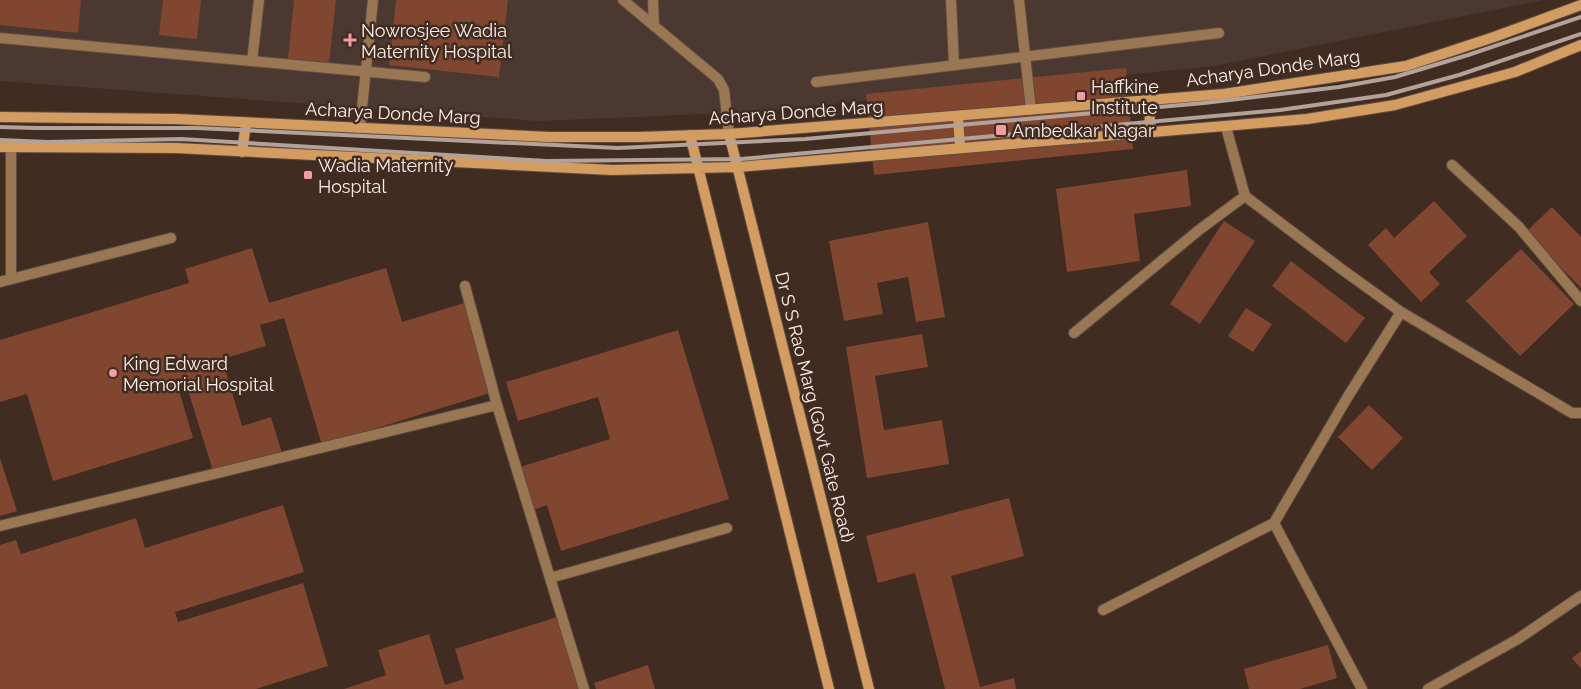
<svg xmlns="http://www.w3.org/2000/svg" width="1581" height="689" font-family="Raleway,sans-serif">
<style>
.medical{fill:#4b3931}
.building{fill:#81462f}
.lines{fill:none;stroke-linecap:round;stroke-linejoin:round}
.lane-casing{stroke:#5f4b42;stroke-width:12}
.street-casing{stroke:#5f4b42;stroke-width:12}
.secondary-casing{stroke:#5f4b42;stroke-width:12}
.lane{stroke:#997752;stroke-width:10}
.street{stroke:#997752;stroke-width:10}
.secondary{stroke:#d39d61;stroke-width:10}
.rail{stroke:#b3a29a;stroke-width:4}
.poi-dot{fill:#f49aa3;stroke:#412c22;stroke-width:2}
.labels{text-anchor:middle;dominant-baseline:central;stroke-width:5;stroke-linejoin:round;paint-order:stroke}
.poi-label{font-size:18px;fill:#feefe8;stroke:#412c22;text-anchor:start}
.street-label{font-size:18px;fill:#feefe8;stroke:#412c22}
</style>
<rect width="100%" height="100%" fill="#412c22"/>
<path class="medical" d="M0 0H1544L1214 66 752 112 539 121 0 81Z"/>
<path class="building" d="M0 0H81L78 33 0 25Z
M163 0H201L197 39 159 35Z
M294 0H336L329 63 288 59Z
M396 0H508L499 77 389 65Z
M1126 68 1133 149 874 175 866 94Z
M1187 170 1191 206 1134 214 1140 261 1067 272 1056 189Z
M1434 201 1467 236 1429 272 1440 284 1421 302 1368 245 1386 228 1394 238Z
M1552 207 1581 237V288L1526 232Z
M1224 221 1255 241 1200 324 1170 304Z
M928 222 945 317 916 322 908 277 877 283 883 314 844 321 829 241Z
M252 248 269 303 386 268 402 322 464 303 490 393 322 445 284 318 260 325 266 346 222 359 242 426 271 417 282 453 214 474 187 387 179 390 193 438 53 481 27 394 0 402V340L189 283 185 269Z
M1521 249 1574 304 1520 356 1466 301Z
M1291 261 1365 318 1346 343 1272 286Z
M1246 308 1272 324 1253 352 1228 336Z
M678 330 729 499 561 551 547 505 533 510 520 467 610 439 598 397 518 421 506 382Z
M922 334 928 367 875 376 884 430 942 420 949 464 867 478 846 347Z
M1369 405 1403 438 1372 470 1338 437Z
M0 458 17 511 0 516Z
M1009 498 1024 556 951 576 980 687 1014 678 1016 689H945L915 573 878 583 866 536Z
M283 505 304 572 175 612 178 622 303 583 328 666 256 689H0V545L16 540 21 554 136 518 145 548Z
M564 615 587 689H344L386 675 378 650 429 634 445 685 464 679 455 649Z
M1328 645 1337 678 1300 689H1249L1244 669Z
M1581 651V669L1572 658Z
M648 665 655 689H596L594 683Z"/>
<g class="lines">
<g class="lane-casing">
<path id="lane" d="M623 0 718 79 724 90 729 134
M653 0 654 26
M951 0 954 65
M1019 0 1031 110
M0 38 425 77
M252 61 259 0
M816 82 1219 33
M360 128 373 0
M11 147V279
M0 282 171 238
M465 286 497 405 584 689
M0 526 497 405
M550 578 727 528"/>
</g>
<g class="street-casing">
<path id="street" d="M1226 127 1245 196 1340 268 1401 312 1572 413H1581
M1452 165 1519 227 1581 301
M1074 333 1199 230 1245 196
M1103 610 1274 523
M1362 689 1274 523 1347 398 1401 312
M1428 689 1518 639 1581 596"/>
</g>
<g class="secondary-casing">
<path id="secondary" d="M1148 100 1151 132
M958 116 960 148
M0 117 176 119 549 137H639L729 134 1224 94 1406 66 1494 37 1581 5
M729 134 869 689
M690 135 829 689
M0 147 176 148 612 170 738 167 1307 119 1395 105 1515 72 1581 45
M242 152 246 123"/>
</g>
<use href="#lane" class="lane"/>
<use href="#street" class="street"/>
<use href="#secondary" class="secondary"/>
<path class="rail" d="M0 127 36 128H196L618 148 805 139 1204 103 1339 87 1395 77 1468 55 1581 17
M0 140 48 142 181 139 547 161 741 159 1280 110 1386 95 1459 75 1581 34"/>
</g>
<g class="poi-dot">
<path d="M347.5 32.5h5v5h5v5h-5v5h-5v-5h-5v-5h5z"/>
<rect x="1076" y="91" width="10" height="10" rx="2.5"/>
<rect x="995" y="124" width="12" height="12" rx="2.5"/>
<rect x="303" y="170" width="10" height="10" rx="2.5"/>
<circle cx="113" cy="373" r="5"/>
</g>
<g class="labels">
<g class="poi-label">
<text x="361" y="30">Nowrosjee Wadia<tspan x="361" dy="21">Maternity Hospital</tspan></text>
<text x="1091" y="86">Haffkine<tspan x="1091" dy="21">Institute</tspan></text>
<text x="1012" y="130">Ambedkar Nagar</text>
<text x="318" y="165">Wadia Maternity<tspan x="318" dy="21">Hospital</tspan></text>
<text x="123" y="363">King Edward<tspan x="123" dy="21">Memorial Hospital</tspan></text>
</g>
<g class="street-label">
<text transform="translate(1273 68) rotate(-8)">Acharya Donde Marg</text>
<text transform="translate(796 112) rotate(-4)">Acharya Donde Marg</text>
<text transform="translate(393 113) rotate(3)">Acharya Donde Marg</text>
<text transform="translate(815 407) rotate(76)">Dr S S Rao Marg (Govt Gate Road)</text>
</g>
</g>
</svg>
